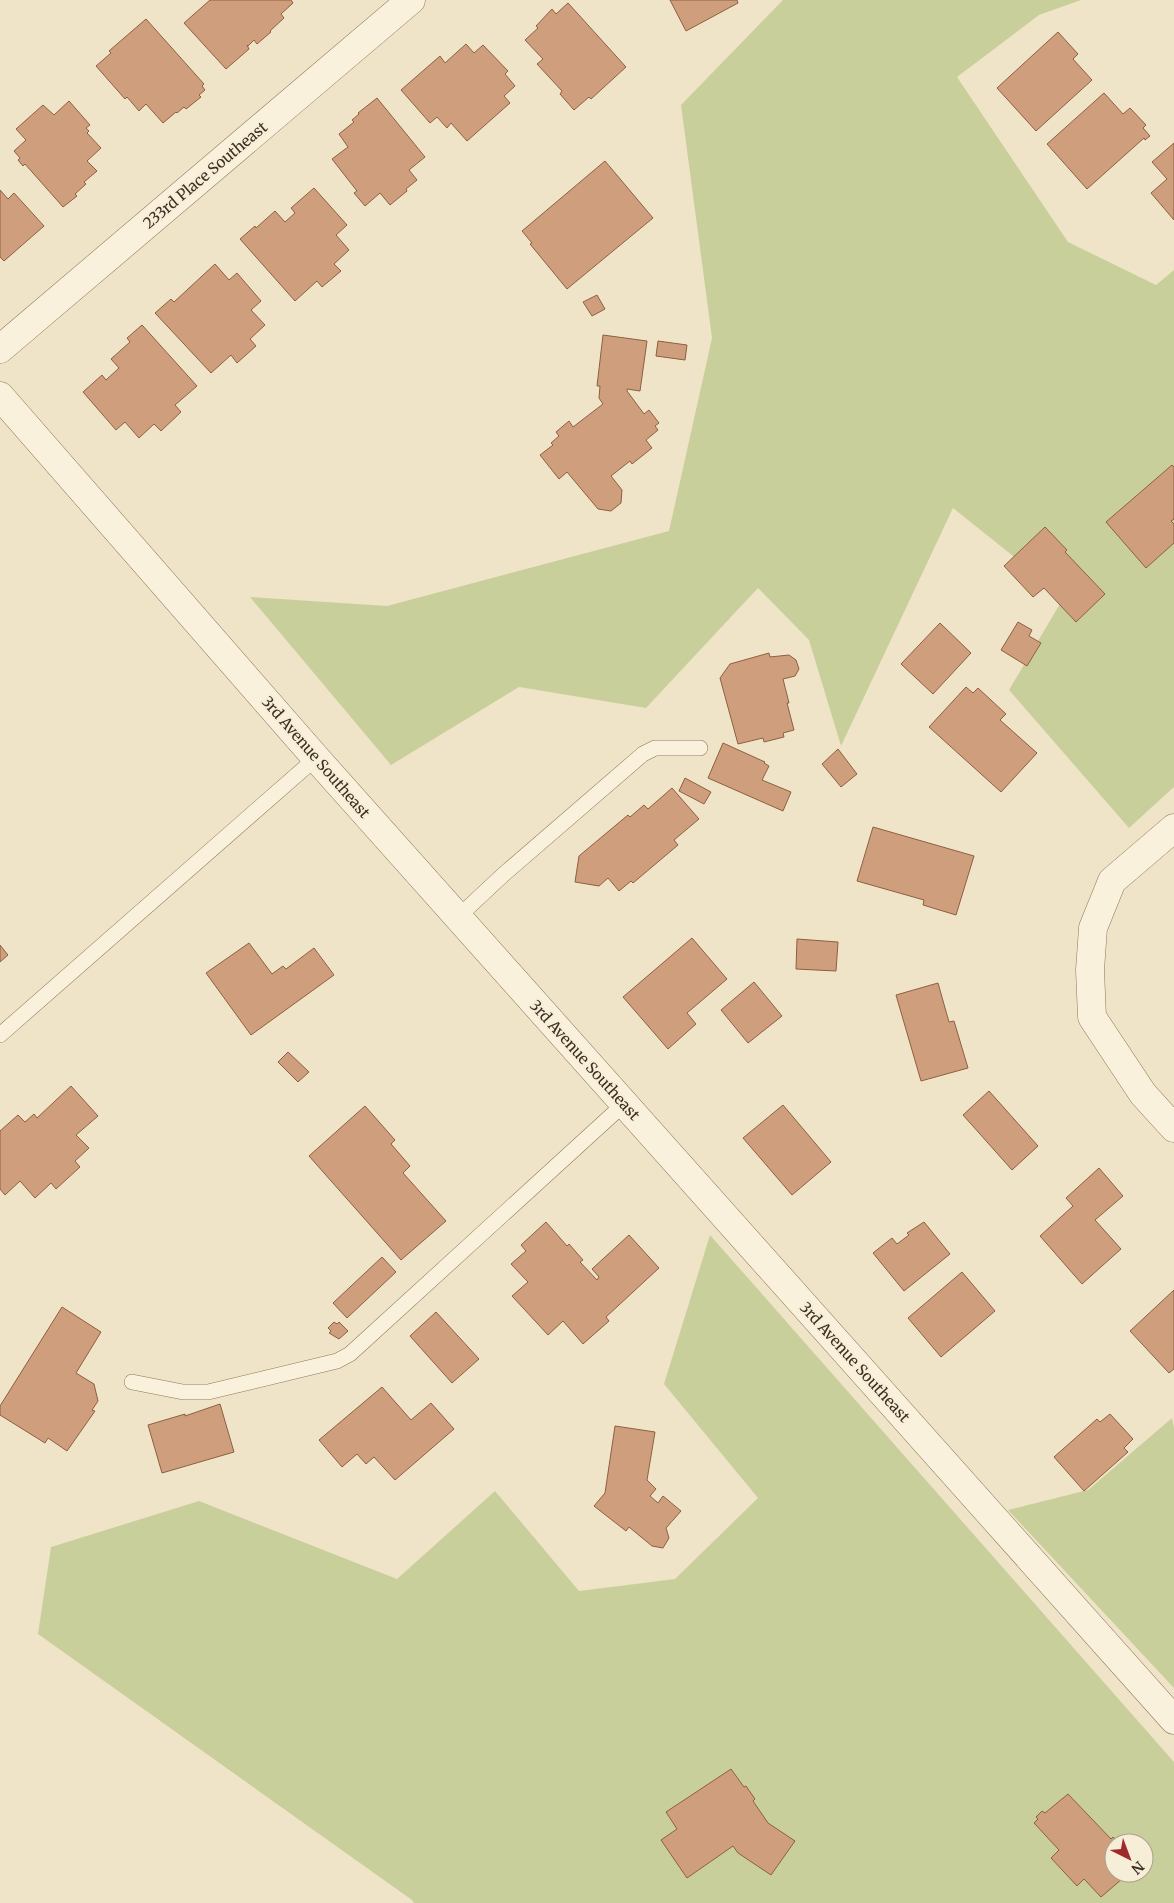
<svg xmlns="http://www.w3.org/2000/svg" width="1174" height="1903" font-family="Merriweather,serif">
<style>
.green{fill:#c9cf9b;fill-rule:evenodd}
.building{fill:#cf9f7d;stroke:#8d5f41}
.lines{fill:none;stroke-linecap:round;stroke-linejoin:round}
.lane-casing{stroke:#8d765c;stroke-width:16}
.street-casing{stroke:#8d765c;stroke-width:29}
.lane{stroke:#faf1dc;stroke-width:15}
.street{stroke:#faf1dc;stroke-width:28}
.labels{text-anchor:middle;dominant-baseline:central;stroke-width:4.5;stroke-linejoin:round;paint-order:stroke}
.street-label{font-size:15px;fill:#3d2e20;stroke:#f7eed8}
</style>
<rect width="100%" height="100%" fill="#f0e4c8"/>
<path class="green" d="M783 0H1081L1039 15 957 77 1068 242 1156 285 1174 270V787L1129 828 1009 690 1064 597 953 508 841 746 809 640 758 588 646 708 519 687 391 765 250 597 387 606 669 531 712 338 681 105Z
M710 1235 1174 1762V1903H414L412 1900 38 1634 51 1547 199 1501 397 1579 495 1491 579 1591 675 1579 758 1498 664 1384ZM1114 1843H1144V1873H1114Z
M1172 1418 1174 1428V1688L1008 1510 1088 1490Z"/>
<path class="building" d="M210 0H291L293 3 281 14 284 18 270 31 271 32 257 44 254 40 248 46 247 45 249 49 226 69 184 23Z
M670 0H737L738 3 686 31Z
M568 3 626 67 591 99 589 97 574 110 560 94 562 91 537 64 543 59 525 40 538 28 536 26 552 9 556 14Z
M146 19 204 84 202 86 205 90 199 95 201 97 186 109 184 107 177 113 176 112 163 123 146 104 139 111 127 97 125 99 96 66 111 53 109 51Z
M1058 32 1078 54 1073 59 1092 80 1036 131 997 88Z
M466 44 474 53 483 45 508 71 505 74 515 86 504 96 510 103 467 141 451 123 447 128 437 117 430 123 401 90 440 56 445 63Z
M1104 93 1123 114 1130 108 1146 125 1143 128 1150 136 1145 140 1144 138 1087 189 1047 144Z
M377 98 425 157 409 170 417 180 406 189 407 191 390 205 380 193 365 206 354 193 357 191 332 159 348 147 339 134 354 122 352 120 359 114 358 113Z
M69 101 90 125 86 128 89 131 87 133 101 148 87 161 97 171 84 182 86 184 75 194 77 196 63 207 25 164 23 166 18 160 20 158 14 151 26 140 16 129 43 105 54 115Z
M1174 143V220L1151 193 1167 179 1152 162Z
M605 161 653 218 567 289 530 244 532 243 522 231Z
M314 188 347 225 336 235 349 250 334 264 341 271 322 287 317 281 295 301 240 239 255 226 256 228 275 211 285 222 295 213 291 208Z
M0 190 8 199 14 193 44 226 4 261 0 257Z
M215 264 229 280 237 273 261 301 251 310 265 325 250 339 256 346 237 363 231 355 211 373 155 313 171 299 174 302Z
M597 295 605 309 592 316 583 302Z
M142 325 197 386 175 405 181 412 161 431 154 424 139 438 125 422 116 430 83 392 102 375 106 380 119 368 111 359 130 342 127 338Z
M603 335 647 341 640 391 627 389V391L644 414 649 410 659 423 655 426 658 430 646 440 652 448 632 464 630 461 611 476 622 490 621 503 611 511 598 509 567 472 559 479 540 455 553 445 551 443 559 436 556 432 569 421 573 427 603 404 599 398 600 386H597Z
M658 341 687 345 685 360 656 356Z
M1172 465 1174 467V519L1171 521 1174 524V543L1146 568 1106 522Z
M1045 527 1067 550 1065 552 1105 594 1076 622 1044 588 1033 597 1004 566Z
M1018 622 1032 630 1029 636 1041 643 1027 666 1001 650Z
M940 623 971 653 933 694 901 664Z
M769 653 770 657 789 655 796 660 799 669 795 676 783 679 789 703H787L794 730 783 733 784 737 764 742 763 738 738 744 720 678 730 664Z
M966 687 973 693 978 688 1006 714 1000 720 1037 753 1001 792 929 727Z
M723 743 765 762 764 763 769 766 762 780 791 792 783 811 708 778Z
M838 749 857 774 841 787 822 764Z
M685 778 711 792 704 804 679 791Z
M672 788 699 819 674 840 678 845 633 883 631 881 619 891 608 878 599 886 575 882 579 856 628 815 630 817 644 805 648 809Z
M873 827 974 856 956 915 923 905 924 900 857 881Z
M692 938 727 979 687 1013 696 1024 668 1049 623 997Z
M797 939 838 942 836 971 796 969Z
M249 943 272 974 283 966 286 969 314 948 334 975 251 1035 206 973Z
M0 945 8 955 0 962Z
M754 982 782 1016 748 1043 721 1010Z
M938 983 949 1022 954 1021 968 1068 921 1081 896 995Z
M288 1052 309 1072 298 1082 278 1062Z
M71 1086 98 1116 76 1135 89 1148 75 1161 80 1167 56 1189 51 1183 35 1198 20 1181 5 1195 0 1189V1131L18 1115 25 1122 34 1114 37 1118Z
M989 1091 1038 1146 1012 1170 963 1115Z
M783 1105 831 1162 792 1195 743 1138Z
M365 1106 395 1140 391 1144 410 1166 403 1173 446 1221 401 1260 309 1156Z
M1099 1168 1123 1196 1095 1220 1121 1249 1082 1284 1040 1236 1073 1206 1066 1198Z
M546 1222 567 1246 569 1244 583 1260 580 1262 597 1280 599 1277 592 1269 629 1235 659 1268 606 1317 609 1321 583 1344 563 1321 548 1335 512 1296 528 1282 511 1264 526 1251 521 1245Z
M924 1222 950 1254 904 1291 873 1253 892 1238 897 1244 909 1235 907 1233Z
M382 1257 396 1272 347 1318 333 1303Z
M962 1272 995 1311 941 1357 908 1318Z
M1174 1290V1369L1169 1373 1130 1331Z
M62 1307 101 1332 76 1373 94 1384 98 1401 92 1410 95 1411 67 1451 48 1438 45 1443 0 1415V1406Z
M436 1312 479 1359 452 1383 410 1336Z
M334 1322 337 1324 339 1322 348 1331 339 1339 329 1333 331 1331 328 1328Z
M382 1387 411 1420 431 1403 454 1429 395 1480 374 1457 366 1464 357 1454 342 1467 319 1440Z
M220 1404 234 1452 162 1473 148 1425 185 1414V1416Z
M1110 1414 1133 1439 1124 1448 1128 1452 1084 1491 1054 1457 1097 1419 1100 1422Z
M615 1426 655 1432 647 1480 656 1489 650 1496 658 1503 663 1496 681 1511 666 1528 669 1538 663 1548 652 1546 629 1527 626 1531 594 1506 605 1493Z
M731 1769 744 1787 746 1786 755 1799 753 1801 768 1823 795 1841 771 1875 738 1853 733 1846 687 1878 661 1840 677 1829 666 1812Z
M1068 1794 1111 1839 1113 1837 1119 1843H1114L1113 1857 1114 1873H1129L1101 1897 1084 1879 1077 1886 1051 1858 1059 1850 1034 1823 1038 1819 1036 1817 1042 1811 1045 1813Z"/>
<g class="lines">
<g class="lane-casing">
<path id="lane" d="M458 917 504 874 643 754 655 748H700
M0 1035 316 758
M132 1382 183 1392H208L337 1361 350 1354 624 1104"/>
</g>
<g class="street-casing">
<path id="street" d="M0 349 411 0
M0 396 316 758 1174 1720
M1174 828 1112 881 1093 928 1090 970 1092 1017 1143 1094 1174 1128"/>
</g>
<use href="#lane" class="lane"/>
<use href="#street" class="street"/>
</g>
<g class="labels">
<g class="street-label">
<text transform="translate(205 175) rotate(-40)">233rd Place Southeast</text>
<text transform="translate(316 757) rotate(49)">3rd Avenue Southeast</text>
<text transform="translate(585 1060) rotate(48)">3rd Avenue Southeast</text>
<text transform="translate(855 1362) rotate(48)">3rd Avenue Southeast</text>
</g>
</g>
<g transform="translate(1129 1858) rotate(138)"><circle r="24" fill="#f7eed8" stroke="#ada18e"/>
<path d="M0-4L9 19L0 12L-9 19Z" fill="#9e2a2b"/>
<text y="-8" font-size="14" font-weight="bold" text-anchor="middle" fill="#3d2e20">N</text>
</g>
</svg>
